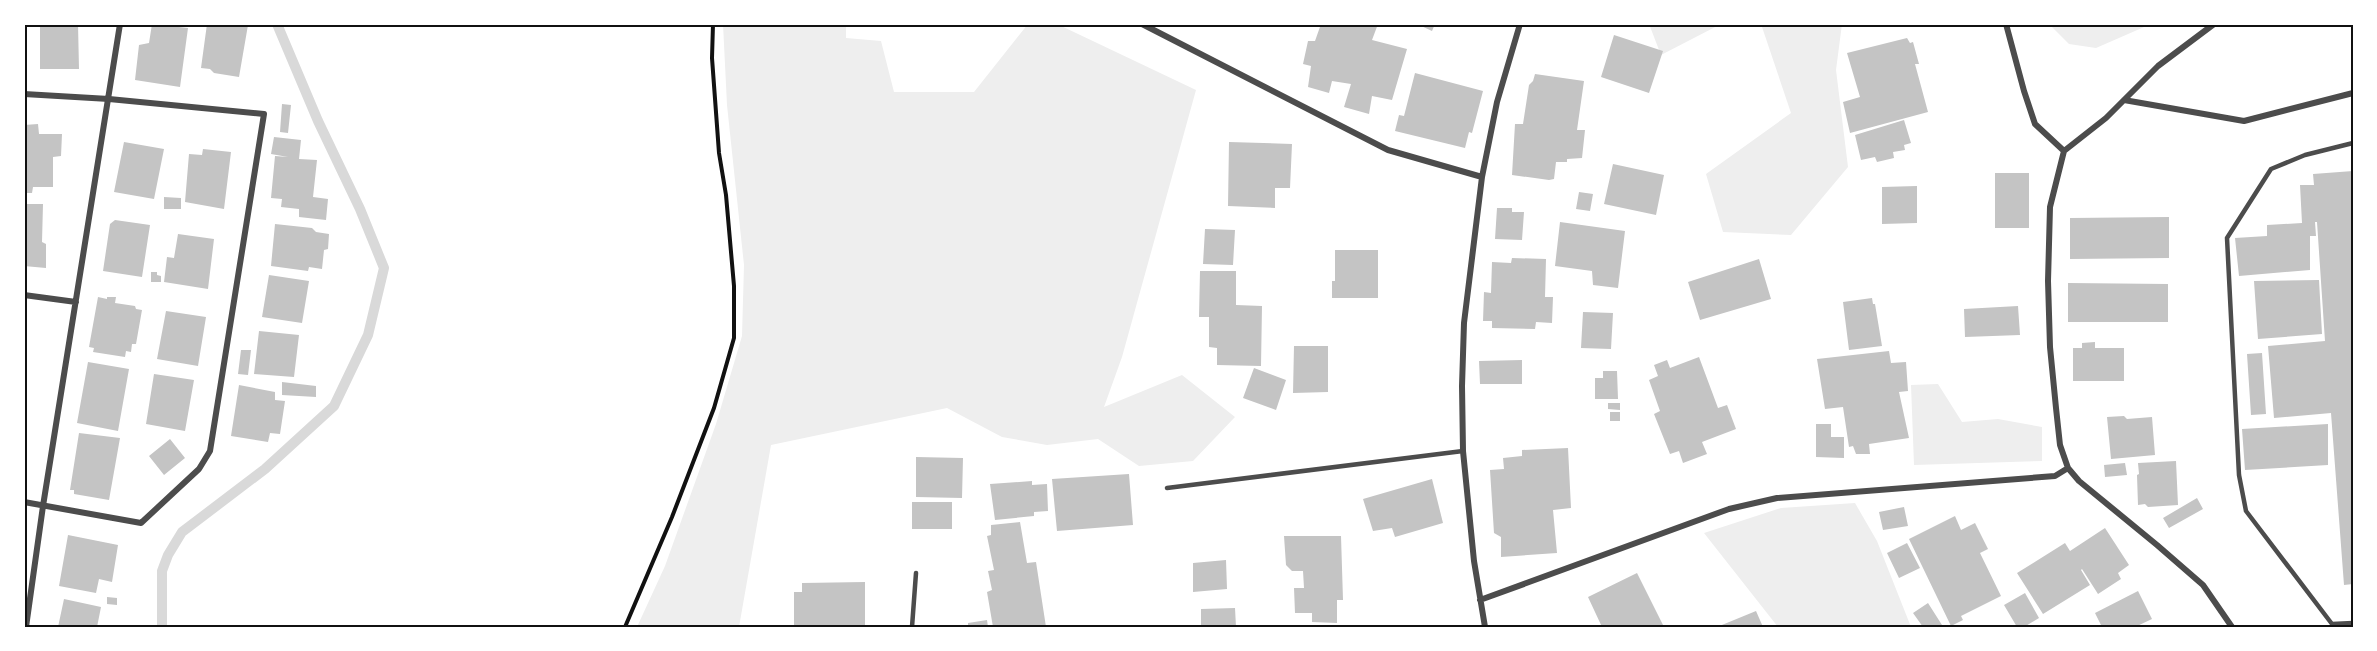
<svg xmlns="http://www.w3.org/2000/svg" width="2377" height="651" font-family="Arial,sans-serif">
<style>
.green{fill:#eee}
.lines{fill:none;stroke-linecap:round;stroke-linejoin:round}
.stream{stroke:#d9d9d9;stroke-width:10}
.building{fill:#c4c4c4}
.path{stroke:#111;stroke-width:4}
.service{stroke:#4c4c4c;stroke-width:4.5}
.minor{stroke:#4c4c4c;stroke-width:6}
.neatline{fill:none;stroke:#111;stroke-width:2}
</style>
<rect width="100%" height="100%" fill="#fff"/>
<path class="green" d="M723 24H846V38L881 41 894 92H974L1028 24H1057L1196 90 1122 357 1104 407 1182 375 1235 417 1193 461 1139 466 1098 439 1047 445 1002 437 947 408 771 445 739 627H637L665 566 716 424 742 336 744 265 727 105Z
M1649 24H1721L1661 55Z
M1761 24H1842L1836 70 1848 167 1791 235 1723 232 1706 174 1791 113Z
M2049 24H2151L2096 48 2069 44Z
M1938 384 1962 422 1998 419 2042 427V461L1914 465 1911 385Z
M1855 503 1877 541 1911 627H1778L1704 533 1781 508Z"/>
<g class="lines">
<path class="stream" d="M162 627V571L168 555 182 532 265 469 334 406 368 335 384 268 360 209 318 121 277 24"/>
</g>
<path class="building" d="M40 24H78L79 69H40Z
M152 24 188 28 180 87 135 80 139 45 149 43Z
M207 24 248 25 239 77 214 73 210 69 201 68Z
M1321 24H1378L1372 40 1407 49 1392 100 1372 96 1369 114 1344 107 1351 84 1332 81 1329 93 1308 87 1311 66 1303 64 1308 41H1315Z
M1417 24H1435L1432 31Z
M1614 35 1663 51 1649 93 1601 77Z
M1907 38 1910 43 1913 42 1919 64H1915L1928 112 1850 133 1843 102 1860 97 1847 53Z
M1415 73 1483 91 1472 133 1469 132 1465 148 1395 131 1399 115 1404 116Z
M1535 74 1584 81 1577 130H1585L1582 158 1567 159V162H1556L1554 179 1549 180 1512 175 1515 124H1523L1529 85 1533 81Z
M282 104 291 105 288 133 280 132Z
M1904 120 1911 143 1904 145 1905 150 1893 152 1894 158 1877 162 1875 157 1861 160 1855 135Z
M38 124 39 134H62L61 156 53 157V187H33L32 193H24V125Z
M274 137 301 140 299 159 317 160 313 197 328 199 326 220 299 217V209L281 207 282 199 271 198 275 156 288 157 271 154Z
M124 142 164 149 154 199 114 192Z
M1229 142 1292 144 1290 188H1275V208L1228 206Z
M203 149 231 152 224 209 185 202 189 154 202 155Z
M1613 164 1664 175 1656 215 1604 204Z
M2353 171V584L2344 585 2331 413 2274 418 2268 346 2325 341 2317 222H2315L2316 236H2310V270L2239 276 2235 238 2267 236V225L2302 223 2300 185H2314L2313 174Z
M1995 173H2029V228H1995Z
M1917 186V223L1882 224V187Z
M1579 192 1593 194 1590 211 1576 209Z
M164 197 181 198V209H164Z
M24 204H43L42 242 46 244V268L24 266Z
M1497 208H1512V212H1524L1522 240 1495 239Z
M2169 217V258L2070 259V218Z
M115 220 150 225 142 277 103 271 110 224Z
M1560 222 1625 231 1618 288 1593 285 1592 271 1555 266Z
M275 224 312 228 316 232 329 234 328 249 324 250 322 269 309 267 308 271 271 266Z
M1205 229 1235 230 1233 265 1203 264Z
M178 234 214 239 208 289 164 282 167 257 174 258Z
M1335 250H1378V298H1332V281H1335Z
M1512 258 1546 259 1545 297H1553L1552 323 1536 322 1535 329 1492 328V321H1483L1484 292 1491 293 1492 262 1511 263Z
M1759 259 1771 299 1700 320 1688 282Z
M1200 271H1236V305L1262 306 1261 366 1217 365V348L1209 347V317H1199Z
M151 272H157V275L161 276V282H151Z
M269 275 309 281 302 323 262 317Z
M2319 280 2322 334 2258 339 2254 281Z
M2068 283 2168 284V322H2068Z
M98 297 107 299V297H116L115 303 135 306 136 309 142 310 136 344H132L131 352 126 351 125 357 93 352 94 348 89 347Z
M1872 298 1873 304H1875L1882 346 1849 350 1843 302Z
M2018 306 2020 335 1965 337 1964 309Z
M166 311 206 317 198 366 157 359Z
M1583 312 1613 313 1611 349 1581 348Z
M259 331 299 335 294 377 254 374Z
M2095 342V348H2124V381H2073V348H2082V343Z
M1294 346H1328V392L1293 393Z
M241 350H251L248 375 238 374Z
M1889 351 1891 363 1906 362 1908 391 1899 392 1909 438 1869 444 1870 454H1856L1853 446 1849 447 1843 407 1825 409 1817 359Z
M2262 353 2266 414 2251 415 2247 354Z
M1699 357 1718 408 1727 405 1736 429 1702 442 1707 454 1683 463 1679 451 1670 454 1654 414 1660 411 1649 380 1658 376 1654 365 1667 360 1670 368Z
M1522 360V384H1480L1479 361Z
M88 362 129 369 118 431 77 423Z
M1254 368 1286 380 1276 410 1243 398Z
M1603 371H1617L1618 399H1595V378H1603Z
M154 374 194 380 185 431 146 424Z
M282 382 316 386V397L282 395Z
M239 385 275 392V400L285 401 280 434 270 433 268 442 231 436Z
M1608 403H1620V410L1608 409Z
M1610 412H1620V421H1610Z
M2124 416 2127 419 2152 417 2155 455 2111 459 2107 417Z
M1816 424H1831V437H1844V458L1816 457Z
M2328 424V465L2245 470 2242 429Z
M79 433 120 438 109 500 74 494V490H70Z
M170 439 185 458 164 475 149 456Z
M1568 448 1571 508 1553 510 1557 553 1501 557V537L1494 533 1490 470 1504 469 1503 458 1522 456V450Z
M916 457 963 458 962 498 916 497Z
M2176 461 2178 505 2148 507 2145 504 2138 505 2137 475 2139 474 2138 463Z
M2125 463 2127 475 2105 477 2104 465Z
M1129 474 1133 525 1057 531 1052 479Z
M1432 479 1443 523 1395 537 1392 528 1373 531 1363 499Z
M1032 481V485L1047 484 1048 511 1034 512V516L995 520 990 484Z
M2197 498 2203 509 2169 528 2163 518Z
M912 502H952V529H912Z
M1904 507 1908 526 1883 530 1879 512Z
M1955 516 1961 530 1975 523 1988 549 1980 553 2001 596 1961 616 1963 620 1951 626 1909 539Z
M1020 522 1027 563 1036 562 1046 627H993L987 592 992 590 988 571 994 570 987 536 991 535V525Z
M2105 528 2129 565 2118 573 2121 579 2098 594 2082 569 2081 570 2090 585 2043 614 2017 573 2065 543 2070 551Z
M68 535 118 545 112 582 99 579 96 593 59 586Z
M1284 536H1341L1343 600H1337V623L1312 622V613H1295L1294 588H1304L1303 571H1292L1286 565Z
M1907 543 1920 568 1899 578 1887 553Z
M1226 560 1227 589 1193 592V563Z
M1637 573 1664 627H1602L1588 597Z
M865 582V627H794V592H802V583Z
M2138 591 2152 619 2135 627H2102L2095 613Z
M2025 593 2039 618 2024 627H2017L2004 605Z
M107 597 117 598V605L107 604Z
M64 599 101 607 97 627H58Z
M1928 603 1942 625 1939 627H1923L1913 613Z
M1235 608 1236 627H1201V609Z
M1756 611 1763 627H1717Z
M987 620 988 627H968V623Z"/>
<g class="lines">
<path class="path" d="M625 627 672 517 714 408 734 338V286L726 195 719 153 712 58 713 24"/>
<path class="service" d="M2353 143 2305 155 2271 169 2227 238 2239 475 2246 511 2332 624 2353 623
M1167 488 1463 451
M912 627 916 573"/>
<path class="minor" d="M1142 24 1388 150 1482 177
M2006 24 2024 91 2035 124 2064 151
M2214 24 2158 66 2106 118 2064 151 2050 207 2048 281 2050 347 2056 408 2060 445 2068 468 2079 481 2157 545 2203 585 2232 627
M24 94 109 99 264 114 210 451 199 469 141 523 24 502
M2124 100 2244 121 2353 93
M24 295 76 302
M1480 600 1729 509 1777 498 2055 476 2068 468
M26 627 43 506 120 24
M1485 627 1474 561 1463 451 1462 386 1464 323 1482 177 1497 102 1520 24"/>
</g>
<rect width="2377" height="651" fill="none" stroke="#ffffff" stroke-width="51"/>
<rect x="26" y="26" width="2326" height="600" class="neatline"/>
</svg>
